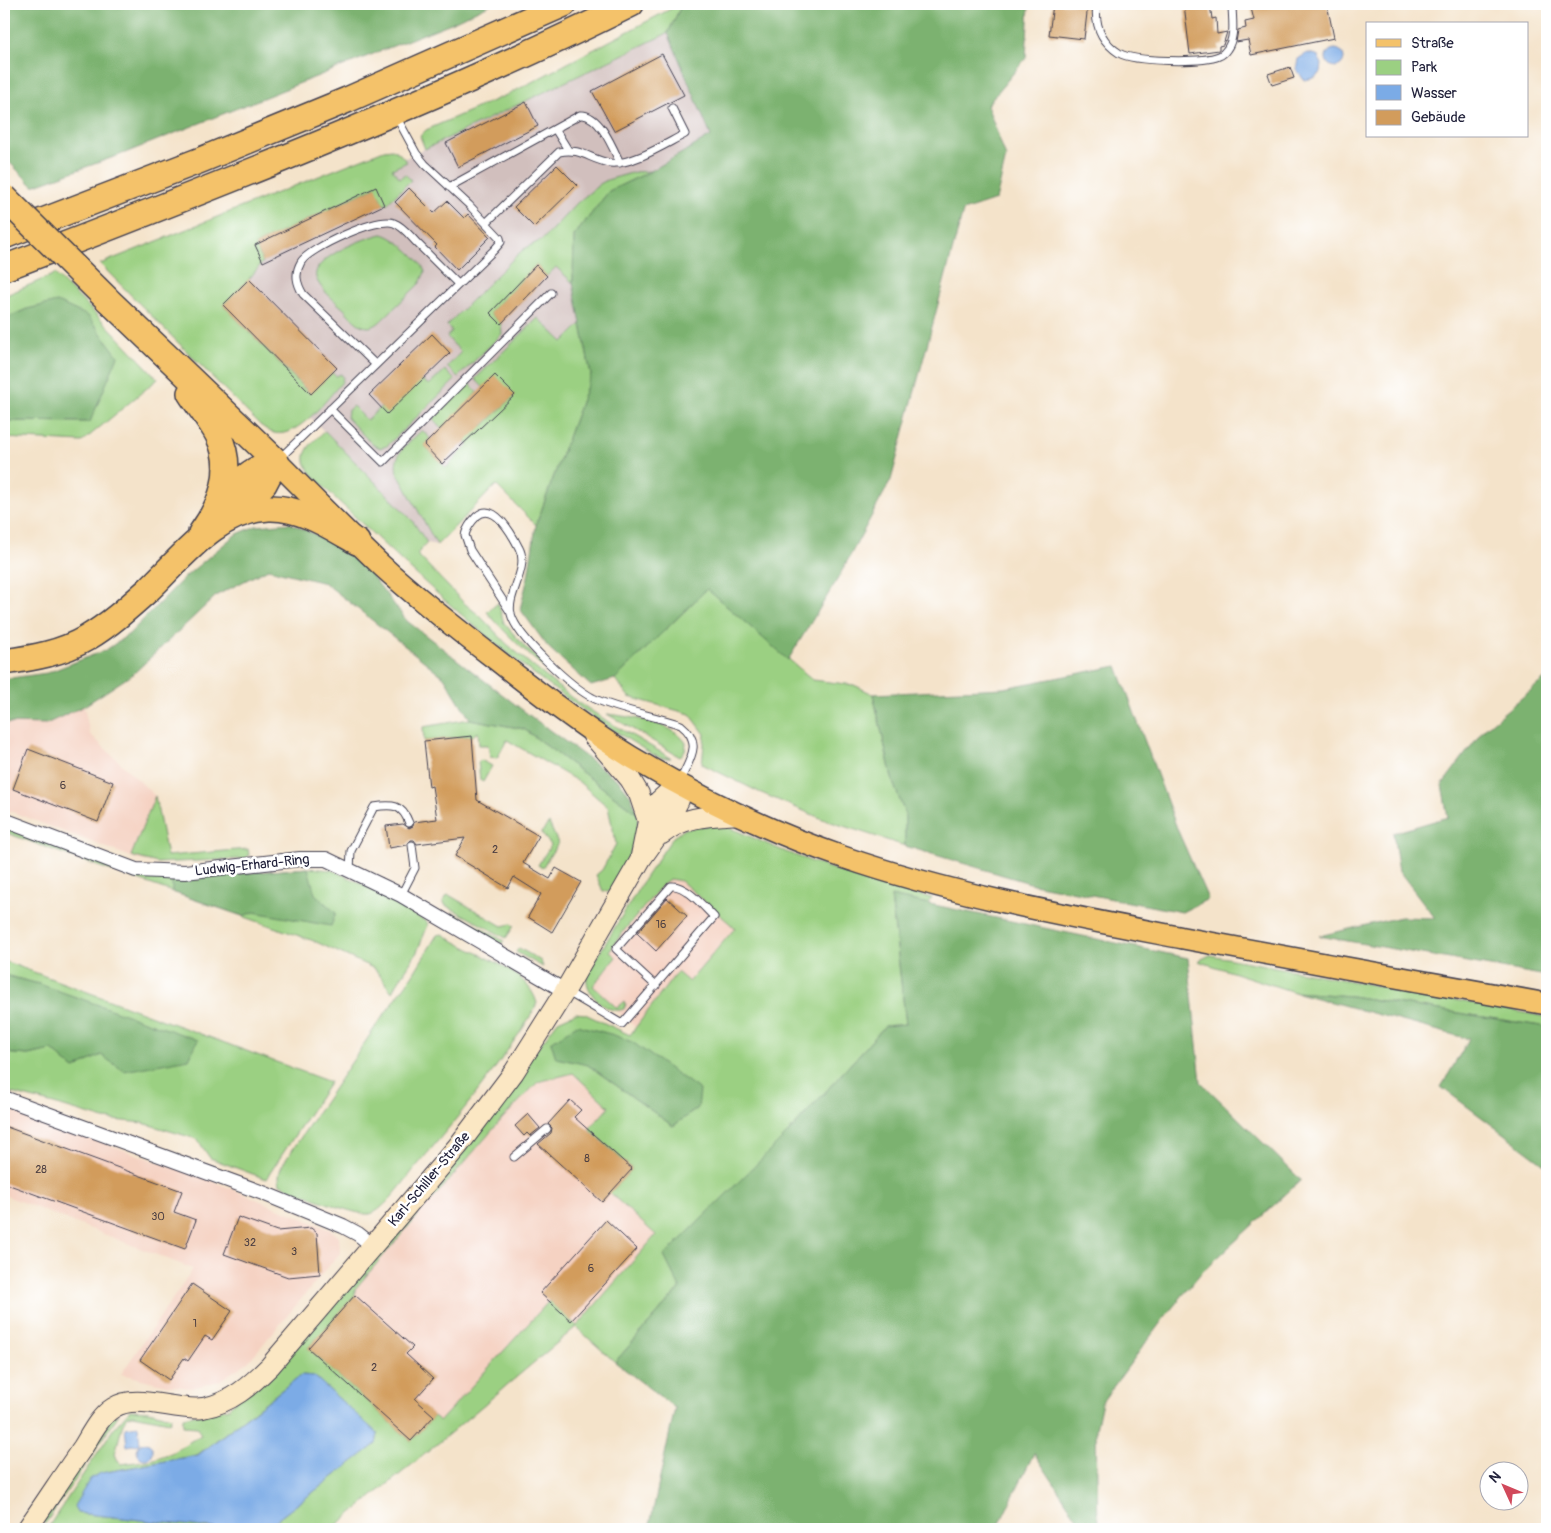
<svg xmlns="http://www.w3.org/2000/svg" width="1551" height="1533" font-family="Pangolin,sans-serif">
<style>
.built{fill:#f5d2c2}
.industrial{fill:#d1bfbd}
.green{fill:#9bd082;stroke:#5e795e;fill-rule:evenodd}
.forest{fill:#7cb270;stroke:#4f6a56}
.water{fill:#7babe6;stroke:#4e6690}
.building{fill:#d29c5c}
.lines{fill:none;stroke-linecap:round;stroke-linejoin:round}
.lane-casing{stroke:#423f50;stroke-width:9}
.street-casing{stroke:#423f50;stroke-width:16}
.secondary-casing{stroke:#423f50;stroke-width:22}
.primary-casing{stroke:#423f50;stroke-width:24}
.highway-casing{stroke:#423f50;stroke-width:28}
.lane{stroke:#fff;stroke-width:7}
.street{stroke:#fff;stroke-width:14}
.secondary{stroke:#fbe7c3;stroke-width:20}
.primary{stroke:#f4c26a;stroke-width:21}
.highway{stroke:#f4c26a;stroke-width:25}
.highway-bridge-casing{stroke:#423f50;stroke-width:28;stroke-linecap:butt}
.highway-bridge{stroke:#f4c26a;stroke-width:25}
.labels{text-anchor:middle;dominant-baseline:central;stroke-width:5;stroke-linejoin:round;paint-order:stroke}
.number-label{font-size:11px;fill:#4e4043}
.street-label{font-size:14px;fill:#22223b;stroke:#fff}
</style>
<rect width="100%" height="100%" fill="#fff"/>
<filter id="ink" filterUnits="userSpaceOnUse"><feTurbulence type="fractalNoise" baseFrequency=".02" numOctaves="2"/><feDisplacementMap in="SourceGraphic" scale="10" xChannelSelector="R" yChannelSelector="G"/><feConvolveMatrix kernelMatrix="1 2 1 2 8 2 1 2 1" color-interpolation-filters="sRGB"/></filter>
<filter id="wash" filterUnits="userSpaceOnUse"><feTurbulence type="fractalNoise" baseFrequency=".0096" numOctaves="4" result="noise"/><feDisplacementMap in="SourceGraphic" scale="20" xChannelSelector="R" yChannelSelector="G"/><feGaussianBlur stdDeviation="1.12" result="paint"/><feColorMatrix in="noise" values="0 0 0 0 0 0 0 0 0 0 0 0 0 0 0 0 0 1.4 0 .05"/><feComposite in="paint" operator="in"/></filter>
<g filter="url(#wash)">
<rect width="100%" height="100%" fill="#f4e3ca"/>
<path class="built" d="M84 706 90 734 155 796 167 856 157 863 139 860 4 809V723L46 724Z
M670 879 681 881 735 928 689 983 677 973 635 1027 617 1011H621L624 1002 617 1008 593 986 616 958 610 951 622 933 665 882Z
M573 1073 695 1184 656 1235 577 1327 421 1457 302 1350 502 1119 539 1082Z
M4 1108 210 1180 331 1230 339 1237 340 1253 248 1362 219 1381 192 1388 166 1385 121 1374 193 1269 4 1195Z"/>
<path class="industrial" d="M668 33 711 136 651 171 609 191 573 283 591 375 496 485 437 545 427 543 412 520 310 417 141 284Z"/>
<path class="green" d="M680 4H682L668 33 425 149 420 136 426 130 511 93Z
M392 149 399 153 407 162 392 169 400 178 405 174 411 180 388 203 384 205 375 187 255 245 263 262 249 279 223 305 310 394 332 373 336 376 341 374 343 377 342 382C328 398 298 439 274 433 269 432 265 428 260 425L100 264 384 150Z
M651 171 609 191 574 236 573 283 556 267 547 276 536 265 490 313 501 324 502 334 458 377 447 367 461 352 447 337 452 331 447 325 515 257 524 249 543 239 578 202 600 184 607 180 635 172Z
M382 234C394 236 422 260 425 272L420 283 384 318C380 322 375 327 368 327 358 327 350 316 344 309 336 302 319 288 316 278 310 258 367 237 382 234Z
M55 274 105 323 158 379 82 442 4 438V421L90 422 27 309 4 319V296Z
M538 318 563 342 581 324 591 375 536 525 496 485 437 545 397 472C392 453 410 442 422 430L430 438 424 445 446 468 469 444 447 422 441 428 433 419 469 383 477 392 464 407 483 426 515 395 483 387 475 379Z
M445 370 455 380 387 446 380 448 372 444 347 418 348 410 353 406 367 420 381 407 422 380 429 385Z
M325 431 412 520 427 543 417 554 464 603 480 616 507 644 535 668 572 698 607 721 671 758H661L652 754C540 688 444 603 350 512 340 502 307 474 305 461 303 449 317 438 325 431Z
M707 589 813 680 854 685 873 694 893 782 905 814V846L825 820 759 792 702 764 705 734 690 714 629 697 615 679Z
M498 603 504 623 525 647 579 694 574 692C542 667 513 642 487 612Z
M607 714C630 717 673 722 686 743L685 750 680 757Z
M470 719 524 729 638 814 637 838 612 891H603L596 875 602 870 616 844 608 807 579 782 507 740 497 758 490 757 488 745H479L478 732 472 736 424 741 423 727Z
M481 760 492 766 483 782 480 780 478 762Z
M155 796 167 856 248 849 249 855 246 858 240 859 157 863 131 856Z
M549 823 558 843 542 868 538 865 551 845 541 833Z
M719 824C742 832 764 843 786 852 834 870 882 887 932 898L927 904 891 897 906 1024 885 1026 790 1131 680 1288 615 1362 576 1327 430 1450 332 1529H265L376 1444 378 1434 314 1376 301 1375 197 1455 101 1473 77 1513 221 1529H47L114 1428 130 1410 149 1411 171 1417 170 1422 132 1415 127 1417 123 1423 115 1454 118 1461 121 1464 151 1460 171 1453 201 1435 197 1427 183 1426V1417L229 1408 410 1216 414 1214 418 1215 355 1289V1295L308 1348 411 1441 434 1416 440 1421 549 1301 577 1326 656 1235 610 1193 632 1169 589 1129 609 1107 573 1073 538 1082 502 1119 431 1201V1190L558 1021 576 1013 585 1014 630 1035 677 972 689 982 735 928 681 881 670 879 665 882 622 933 610 951 616 957 593 986 617 1008 624 1002 626 1004 624 1009C608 1016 584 993 587 976 588 972 591 968 592 965L645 878 673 837 685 829ZM588 1065 698 1108 673 1126Z
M4 826 139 876 172 879 308 868 332 870 361 883 427 922 428 925 417 952 392 992 375 969 314 941 92 864 4 832Z
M449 895 502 926 511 924 514 926 506 938 445 905 443 901 446 896Z
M452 912 504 941 501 944 458 920Z
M443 934C472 955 527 967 537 1003 530 1019 519 1034 509 1048 480 1091 448 1129 415 1168 406 1179 384 1211 370 1214 355 1216 295 1191 280 1184 276 1169 286 1161 293 1149L376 1026 412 976 437 935Z
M519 948 541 961 543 967 516 952Z
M1210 955 1547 1017V1027L1351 996 1294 992 1198 961Z
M4 961 330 1082 266 1179 210 1158 197 1139 143 1123 104 1119 54 1104 4 1091V1053L28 1055 52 1050 74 1069 101 1055 39 984 4 975Z
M119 1414 45 1524 42 1521 111 1418Z"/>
<path class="forest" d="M4 4H491L451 23 125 153 33 186 4 157Z
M682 4H1029L1026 58 987 105 1006 157 996 200 963 211 891 480 837 580 788 660 707 589 615 679 591 686 548 647 520 609 528 577 536 525 591 375 573 283 574 236 609 191 651 171 711 136 668 33Z
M57 302 88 316 118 356 90 422 4 421V319L27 309Z
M290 523 323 538 351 557 370 573 407 621 533 718 619 781 631 796 638 814 524 729 470 719 444 677 325 583 268 569 217 595 133 674 84 706 46 724 4 723V679L47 673 106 650 129 634 186 576 235 535 256 526Z
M1117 666 1178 831 1208 899 1182 912 1033 884 905 846V814L893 782 873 694 1004 688Z
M1547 677V976L1319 936 1401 917 1435 918 1399 871 1393 833 1448 817 1442 785 1484 729Z
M308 868 315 894 336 913 331 926 254 912 243 916 172 892V879Z
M891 896 1188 958 1201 1082 1301 1180 1200 1274 1164 1318 1102 1402 1096 1429 1098 1529H1084L1034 1453 997 1529H649L675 1408 615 1362 680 1288 664 1256 790 1131 885 1026 906 1024Z
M4 975 39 984 198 1040 189 1059 124 1071 101 1055 74 1069 52 1050 28 1055 4 1053Z
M1294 992 1351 996 1547 1027V1166L1441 1087 1469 1039Z
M577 1025 614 1035 632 1042 700 1090 698 1108 673 1126 588 1065 556 1058 551 1042Z"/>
<path class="water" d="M1326 58a9 9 0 1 1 18 0a9 9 0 1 1-18 0Z
M1307 53 1317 55 1322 64 1321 73 1314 78 1304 80 1296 69 1298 59Z
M301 1375 314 1376 378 1434 376 1444 265 1529H221L77 1513 74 1506 90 1479 101 1473 198 1455Z
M138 1426 140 1444 127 1446 125 1428Z
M137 1451a8 8 0 1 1 16 0a8 8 0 1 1-16 0Z"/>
<g id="blocks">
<path class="building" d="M1053 4H1088L1084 39 1049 35Z
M1184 4H1210L1212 19 1216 18 1217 34 1227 32 1223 45 1219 46V50L1190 54Z
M1250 4H1327L1334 38 1251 55 1248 40 1236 42 1238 30 1246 28 1245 22 1254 20Z
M662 54 684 95 614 131 592 91Z
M1290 67 1294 78 1272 85 1268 74Z
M526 102 538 126 458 167 446 143Z
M557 165 577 185 534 227 514 207Z
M376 187 384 205 263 262 255 245Z
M409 188 434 213 447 201 464 218 468 214 490 237 457 270 435 247 437 245 395 202Z
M536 265 547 276 501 324 490 313Z
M249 279 337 368 311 394 223 305Z
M432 334 450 353 387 414 369 395Z
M495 375 515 395 442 464 424 445Z
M472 736 477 800 539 836 523 863 550 879 556 868 581 882 552 932 528 917 541 894 514 877 508 888 455 856 465 838 417 844 414 840H411L407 845 389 848 386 826 403 824 409 828 413 826 414 822 437 819 432 786 429 787 424 741Z
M28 749 113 782 98 822 13 789Z
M667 898 687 916 656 951 637 933Z
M570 1100 581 1110 574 1117 632 1169 602 1202 538 1144 551 1133 552 1128 548 1124Z
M528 1114 540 1128 530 1136 527 1133 524 1136 515 1126Z
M4 1126 182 1191 174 1212 196 1220 185 1249 4 1183Z
M238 1217 277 1231 311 1228 317 1233 320 1274 288 1277 224 1254Z
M606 1220 637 1249 571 1321 540 1293Z
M192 1284 232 1311 212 1340 205 1336 188 1361 184 1358 169 1380 140 1360Z
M355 1295 413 1347 406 1354 433 1379 415 1399 434 1416 411 1441 308 1348Z"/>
</g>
</g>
<g filter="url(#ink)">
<use href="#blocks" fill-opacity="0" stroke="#423f50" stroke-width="1"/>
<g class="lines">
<g class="lane-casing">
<path id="lane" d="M1097 4C1094 25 1101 41 1119 53 1134 62 1202 63 1219 56 1222 55 1225 52 1227 49 1236 37 1232 18 1232 4
M555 129 568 150
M449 187 580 115C599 113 613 148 620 163
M486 223 559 152C581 147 590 160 610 163 633 165 665 144 685 134L672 108
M375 364 303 294C297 284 294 274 301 262 309 248 379 216 394 223 403 226 411 237 417 243 431 257 444 270 458 284
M330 409 383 462 551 293
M280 458 494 250 501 242 500 238 469 205 425 164 416 153 396 116
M511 613 470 550 465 535C467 527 471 522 477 516 494 501 512 534 519 548 530 568 506 595 511 614 517 638 572 687 593 698 621 711 652 715 681 725 704 743 689 760 680 781
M350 870 351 851 374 807C392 804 402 804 409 823
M401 895 415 868 412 845
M566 991 622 1024 714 917C704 907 685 884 671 886L616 949 656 986
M514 1157 547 1129"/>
</g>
<g class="street-casing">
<path id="street" d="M4 820 136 870 185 872 300 859H326L401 895 565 991
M4 1098 263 1193 343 1226 358 1234 372 1245"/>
</g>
<g class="secondary-casing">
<path id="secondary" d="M593 736 630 779 639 794 648 821 641 856
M648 821 659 801 679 783
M662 834C685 815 712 816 740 814
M27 1529C46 1502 64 1474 83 1447 91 1434 100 1416 113 1408 136 1392 176 1412 203 1408 231 1403 251 1385 270 1366L458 1146 514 1072 565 991 641 859 668 821 679 800V783"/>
</g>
<g class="primary-casing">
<path id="primary" d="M276 461C311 496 346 532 382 566 419 600 459 631 498 661 541 695 584 728 631 757 698 797 770 832 843 857 953 895 1069 916 1183 938 1304 961 1426 982 1547 1004"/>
</g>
<g class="highway-casing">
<path id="highway" d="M4 236 201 160 347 100 564 4
M4 268C97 233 190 196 282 159 400 111 518 61 631 4
M107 299 276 461
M190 393C199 407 210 420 218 435 235 469 222 504 201 533
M221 503C238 482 250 469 276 461
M233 515 264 484 276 461
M4 662C33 658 62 653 87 638 109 625 128 608 147 591 182 558 216 510 269 508 301 507 331 527 357 542"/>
</g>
<use href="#lane" class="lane"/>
<use href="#street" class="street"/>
<use href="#secondary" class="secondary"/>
<use href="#primary" class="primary"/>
<use href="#highway" class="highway"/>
<g class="highway-bridge-casing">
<path id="highway-bridge" d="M4 197 107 299"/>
</g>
<use href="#highway-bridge" class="highway-bridge"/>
</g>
</g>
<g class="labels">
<g class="number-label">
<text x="63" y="785">6</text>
<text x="495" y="849">2</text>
<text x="661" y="924">16</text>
<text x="587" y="1158">8</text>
<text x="41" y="1169">28</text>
<text x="158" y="1216">30</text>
<text x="250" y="1242">32</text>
<text x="294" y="1251">3</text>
<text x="591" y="1268">6</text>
<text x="195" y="1323">1</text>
<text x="374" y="1367">2</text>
</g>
<g class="street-label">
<text transform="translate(252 865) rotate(-6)">Ludwig-Erhard-Ring</text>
<text transform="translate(429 1179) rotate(-50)">Karl-Schiller-Straße</text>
</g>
</g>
<rect width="1551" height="1533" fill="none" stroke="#fff" stroke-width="20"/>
<rect x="1366" y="22" width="162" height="115" fill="#ffffff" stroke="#a7a7b1"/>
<rect x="1376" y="39" width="25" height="8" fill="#f4c26a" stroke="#a7a7b1"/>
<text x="1411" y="48" font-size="15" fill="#22223b">Straße</text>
<rect x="1376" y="60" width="25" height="15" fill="#9bd082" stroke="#a7a7b1"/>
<text x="1411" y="72" font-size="15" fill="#22223b">Park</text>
<rect x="1376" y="85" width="25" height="15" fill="#7babe6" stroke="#a7a7b1"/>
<text x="1411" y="98" font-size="15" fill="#22223b">Wasser</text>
<rect x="1376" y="110" width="25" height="15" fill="#d29c5c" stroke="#a7a7b1"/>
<text x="1411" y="122" font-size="15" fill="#22223b">Gebäude</text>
<g transform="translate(1504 1486) rotate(314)"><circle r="24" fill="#ffffff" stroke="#a7a7b1"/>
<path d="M0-4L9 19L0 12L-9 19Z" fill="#d1495b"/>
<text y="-8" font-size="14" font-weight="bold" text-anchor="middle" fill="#22223b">N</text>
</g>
</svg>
